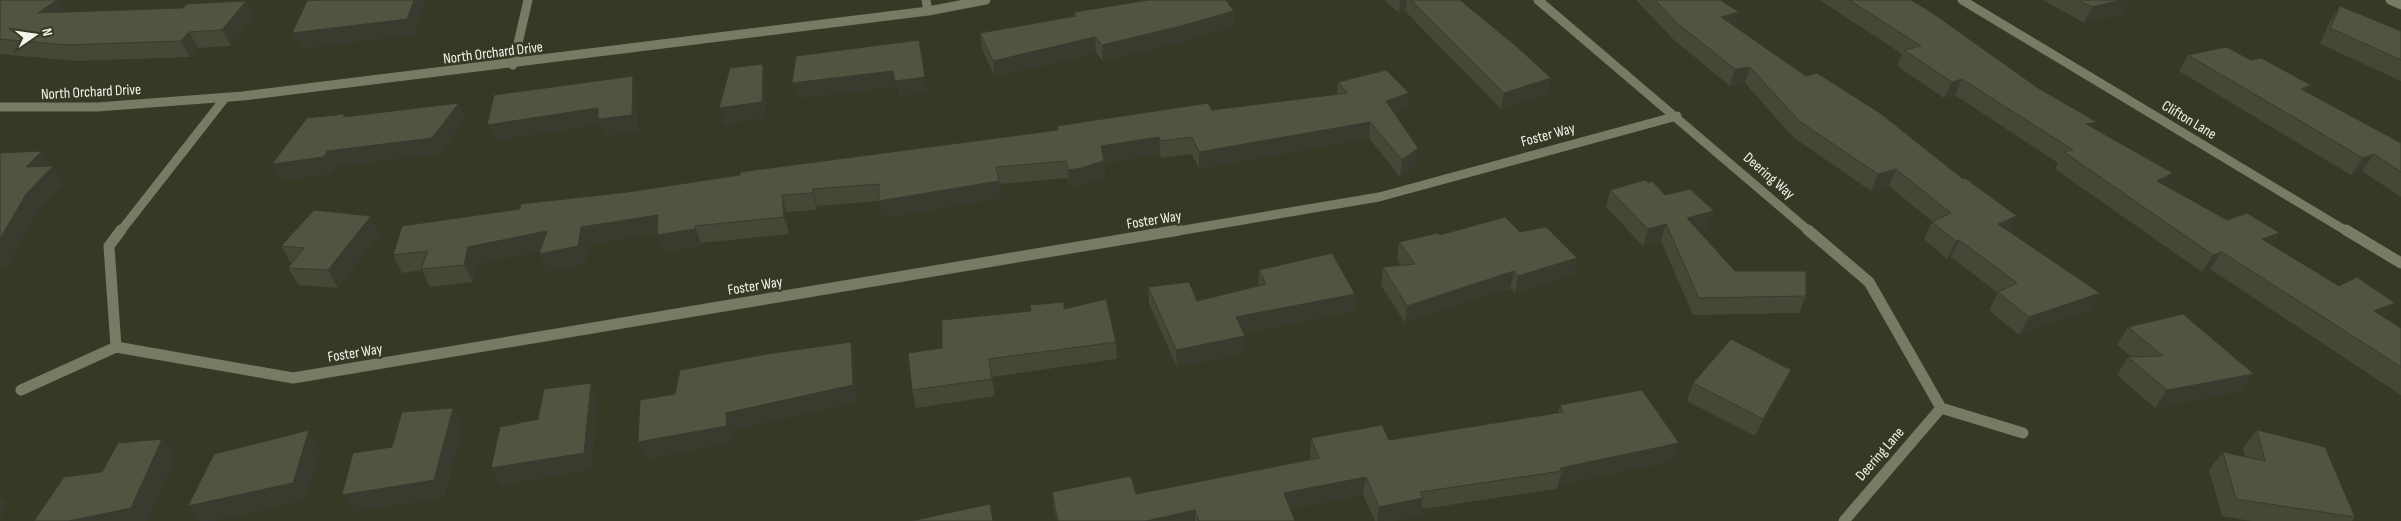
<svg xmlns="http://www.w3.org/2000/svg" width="2401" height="521" font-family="'Sofia Sans Condensed',sans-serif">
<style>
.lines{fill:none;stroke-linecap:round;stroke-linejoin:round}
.street-far1{stroke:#797a63;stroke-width:9}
.street{stroke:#797a63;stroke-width:11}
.wall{fill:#474738}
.shaded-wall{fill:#3a3a2e}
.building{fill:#535341;stroke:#3a3a2e}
.labels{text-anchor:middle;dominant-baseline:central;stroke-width:5;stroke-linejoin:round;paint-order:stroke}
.street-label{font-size:15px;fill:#f4f5ea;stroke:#373826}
</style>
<rect width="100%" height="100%" fill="#373826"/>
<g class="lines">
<path class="street-far1" d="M926 0 928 11
M1538 0 1810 232
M1962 0 2348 232
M2390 0 2401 5
M513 65 528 0
M0 107H97L243 96 928 11 986 0
M120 232 225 98
M1172 232 1379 197 1677 116"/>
<path class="street" d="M121 230 109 246 116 347 293 378 1179 230
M1808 230 1869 282 1941 408
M2346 230 2401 263
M21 390 116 347
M1941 408 2023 433
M1844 521 1941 408"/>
</g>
<path class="wall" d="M0 0H57L65 12 254 16 231 46 198 48 190 57 76 61 0 54Z
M1384 0H1460L1551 78 1548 94 1501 109 1405 11 1399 13Z
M1636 0H1720L1735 27 2009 232 2089 310 2019 335 1989 310 1998 293 1951 257 1947 259 1924 239 1932 222H1933L1889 186 1871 191 1793 137 1745 83 1730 86 1674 40Z
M1820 0H1911L2093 129 2165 186 2272 245 2339 286 2395 303 2384 317 2401 328V395L2210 269 2202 272 2055 169 2058 163 1955 95 1944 98 1897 66 1902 54Z
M2043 0H2128L2121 14 2084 23Z
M2340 6 2401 31V81L2320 44 2330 21Z
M1234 11V27L1181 42 1103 61 1096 53 995 77 982 49 980 33 1074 16V12Z
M2188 55 2306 92 2401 143V197L2362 171 2351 175 2179 71Z
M1338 82 1409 93 1407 109 1394 113 1415 165 1400 177 1369 138 1199 169 1192 154 1161 158 1160 154 1104 163 1105 177 1082 185 1069 187 1067 178 999 184 1001 198 883 218 879 201 817 206V210L786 212 789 234 701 243V246L663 252 657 233 588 245 585 263 547 272 540 251 476 264 473 282 430 287 422 270 402 273 393 255 520 209 628 192 1057 130V126L1212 110 1337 95Z
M1649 183 1708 228 1698 231 1735 271 1806 296 1799 313 1693 315 1661 241 1643 246 1606 207 1610 190Z
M1520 232 1577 258 1573 275 1515 293 1510 288 1405 323 1381 285 1383 267 1401 265 1397 259 1399 242 1440 235Z
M380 233 338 288 299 285 288 268 292 263H291L281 246Z
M1259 270 1355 294 1354 311 1243 333 1244 353 1177 367 1149 304 1148 287 1197 301 1258 286Z
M1065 308 1116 342 1117 359 992 377 995 396 916 408 912 390 942 348Z
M2128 327 2241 391 2155 408 2117 375 2128 357H2132L2117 345Z
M1693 383 1783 388 1755 436 1687 401Z
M1560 405 1672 461 1558 485 1557 489 1421 509 1420 515 1392 521H1375L1363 495 1290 509 1295 521H1057L1054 510 1052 492 1136 494 1311 459 1310 456 1311 438 1389 440 1558 413Z
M2257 430 2355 517 2352 521H2251L2222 516 2209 470 2223 452 2245 457 2243 448Z"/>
<path class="shaded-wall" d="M57 0 67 16 38 13Z
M414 0H423L425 4 414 35 301 49 292 33Z
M1400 0H1407L1405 11 1399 13Z
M2121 0H2128L2121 14 2084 23 2092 7Z
M246 1 254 16 231 46 222 30Z
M1234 11V27L1181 42 1103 61 1102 45Z
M1739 12 1735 28 1721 17Z
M189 32 198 48 190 57 181 41Z
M1095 37 1096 53 995 77 993 61Z
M919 40 927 93 898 97 895 81Z
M763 64 767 80 766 118 724 125 719 108Z
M1750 67 1745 83 1730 86 1735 69Z
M893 71 896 87 796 99 792 83Z
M633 76 638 93V131L604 136 600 125 494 141 487 125Z
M1551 78 1548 94 1501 109 1504 93Z
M1962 79 1955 95 1944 98 1952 82Z
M2311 85 2300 101 2301 89Z
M1409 93 1407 109 1384 117 1386 101Z
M459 103 466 120 440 154 336 167 333 174 281 181 272 164 327 151Z
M1370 122 1369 138 1199 169V152Z
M2097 122 2088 138 2086 124Z
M1159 137 1160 154 1104 163 1105 177 1082 185 1069 187 1068 170 1101 146Z
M1418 148 1415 165 1400 177 1402 160Z
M42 151 65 183 39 211 5 270 0 271V239L26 167Z
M2374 154 2362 171 2351 175 2363 158Z
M1896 169 1889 186 1871 191 1878 174Z
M2173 173 2163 190 2157 181Z
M999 181 1001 198 883 218 879 201Z
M813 189 817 206V210L813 193Z
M782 195 786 212 789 234 784 217Z
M1714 211 1708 228 1681 236 1687 218Z
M658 215 664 232 588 245 585 263 547 272 539 254 581 227Z
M371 216 380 233 338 288 328 270Z
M2017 216 2008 233 1998 224Z
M1666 224 1661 241 1643 246 1648 229Z
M695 226 701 243V246L663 252 657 235Z
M547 231 554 248 476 264 473 282 464 265 468 247Z
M2280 233 2268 251 2262 239Z
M1959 240 1951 257 1947 259 1956 241Z
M2222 252 2210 269 2202 272 2213 255Z
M1577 258 1573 275 1515 293 1518 276Z
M1514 271 1510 288 1405 323 1407 306Z
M2100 293 2089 310 2019 335 2029 317Z
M1355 294 1354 311 1236 334V317Z
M2395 303 2381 320 2374 311Z
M1245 336 1244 353 1177 367 1176 350Z
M851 342 855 359 858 402 732 431 733 443 645 460 638 442 726 413Z
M1791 370 1783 388 1755 436 1763 419Z
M2254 374 2241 391 2155 408 2167 390Z
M591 383 598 400 592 470 500 486 491 468Z
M453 408 463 425 445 498 354 512 342 495Z
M309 430 321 448 305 501 214 521H200L188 506Z
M162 439 176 456 148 521H69Z
M1679 443 1672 461 1558 485 1562 471 1560 468Z
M1366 477 1363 495 1283 511 1284 493Z
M0 497 7 504 0 521Z
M1423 498 1420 515 1392 521H1377L1379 507Z
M1195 510V521H1146Z"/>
<path class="building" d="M0 0H57L38 13 183 8 186 4 246 1 222 30 189 32 181 41 66 45 0 39Z
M319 0H414L407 19 292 33 307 1Z
M1149 0H1226L1234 11 1181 26 1102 45 1095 37 993 61 980 33 1076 16 1074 12Z
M1411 0H1460L1516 46 1551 78 1504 93Z
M1655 0H1720L1739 12 1721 17 1806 76 1817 73 1880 113 1963 179 1965 178 2017 216 1998 224 2100 293 2029 317 1998 292 2017 283 1959 240 1956 241 1932 222 1951 213 1896 169 1878 174 1799 121 1750 67 1735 69 1678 24Z
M1849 0H1911L1934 14 2038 88 2097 122 2086 124 2173 173 2157 181 2227 220 2247 213 2280 233 2262 239 2339 286 2357 277 2395 303 2374 311 2401 328V367L2222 252 2213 255 2064 152 2073 150 1962 79 1952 82 1904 50 1921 46Z
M2078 0H2121L2092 7Z
M2340 6 2401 31V60L2330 28Z
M919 40 925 77 895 81 893 71 792 83 796 56Z
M2226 47 2251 60 2261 58 2311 85 2301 89 2401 143V172L2374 154 2363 158 2188 55Z
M763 64 762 102 719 108 730 68Z
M1386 70 1409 93 1386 101 1418 148 1402 160 1370 122 1199 152 1192 137 1160 141 1159 137 1101 146 1104 161 1081 168 1068 170 1066 161 996 167 999 181 879 201V184L813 189V193L782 195 784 217 695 226V229L657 235 658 215 581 227 578 246 539 254 547 231 468 247 464 265 421 269 428 251 393 255 402 226 520 209 521 204 628 192 740 175V172L1058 130 1057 126 1208 103 1212 110 1347 93 1338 82Z
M633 76 632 115 598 119V108L487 125 494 95Z
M459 103 432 138 327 151 324 157 272 164 307 118 345 114 343 117Z
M42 151 26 167 53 166 26 194 0 239V153Z
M1645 180 1649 183 1652 181 1665 195 1690 189 1714 211 1687 218 1735 271H1806V296L1699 298 1666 224 1648 229 1610 190Z
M314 210 371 216 328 270 288 268 304 248 281 246Z
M1505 217 1520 232 1546 227 1577 258 1518 276 1514 271 1407 306 1383 267 1415 264 1399 242 1438 233 1440 235Z
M1332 253 1355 294 1236 317 1245 336 1176 350 1148 287 1189 282 1197 301 1266 284 1259 270Z
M1106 299 1116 342 989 359 992 379 912 390 908 353 942 348V320L1031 311 1030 305 1064 302V309Z
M2183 314 2254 374 2167 390 2128 357 2163 356 2128 327Z
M1731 339 1791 370 1763 419 1693 383Z
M851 342 853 385 726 413 727 426 638 442 640 400 675 394 680 370 767 354Z
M591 383 584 453 491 468 500 427 538 419 544 389Z
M1642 390 1679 443 1560 468 1562 471 1420 492 1423 498 1379 507 1366 477 1284 493 1295 521H1199L1195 510 1146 521H1058L1052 492 1131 476 1136 494 1319 458 1311 438 1382 425 1389 440 1563 412 1560 405Z
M453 408 434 480 342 495 353 453 392 447 402 412Z
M309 430 293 483 188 506 214 454Z
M2257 430 2325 447 2355 517 2236 499 2223 452 2265 461Z
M162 439 131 508 69 521H34L64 477 102 472 118 443Z
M990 504 993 521H911Z"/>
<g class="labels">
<g class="street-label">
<text transform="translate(493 53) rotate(-7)">North Orchard Drive</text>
<text transform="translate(91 92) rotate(-3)">North Orchard Drive</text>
<text transform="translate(2189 120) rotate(31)">Clifton Lane</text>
<text transform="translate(1548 135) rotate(-15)">Foster Way</text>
<text transform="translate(1769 176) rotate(41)">Deering Way</text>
<text transform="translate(1154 220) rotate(-9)">Foster Way</text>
<text transform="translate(755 286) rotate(-9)">Foster Way</text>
<text transform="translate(355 353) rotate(-9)">Foster Way</text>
<text transform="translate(1880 454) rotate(-49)">Deering Lane</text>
</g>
</g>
<g transform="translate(35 35) rotate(77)" stroke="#373826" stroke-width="4" paint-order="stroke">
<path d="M0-4L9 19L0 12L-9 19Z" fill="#f4f5ea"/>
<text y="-8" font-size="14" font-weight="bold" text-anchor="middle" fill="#f4f5ea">N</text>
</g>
</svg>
